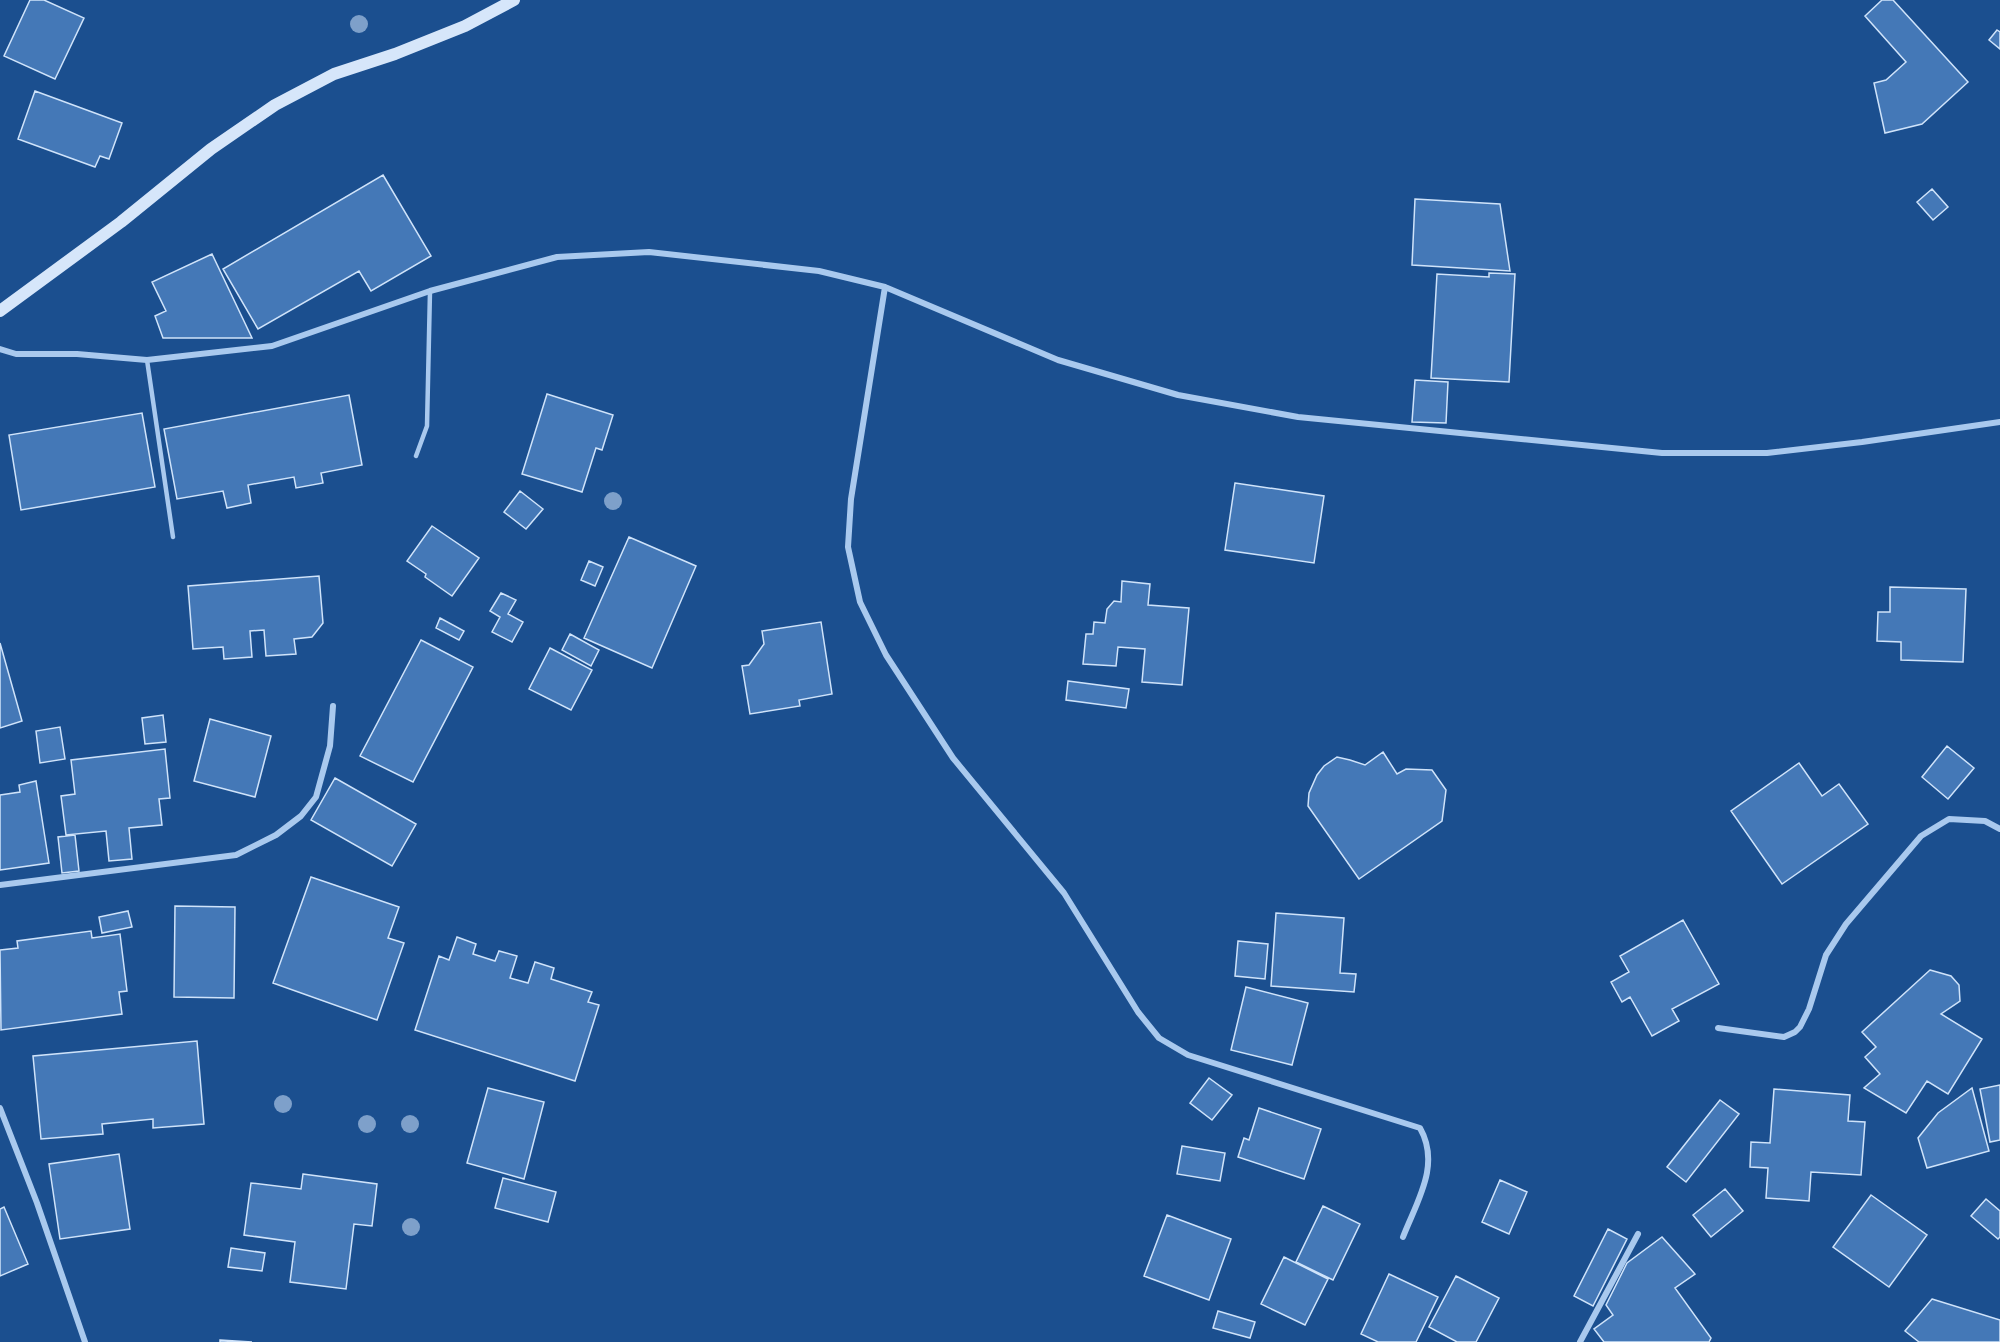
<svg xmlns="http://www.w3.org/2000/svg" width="2000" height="1342" font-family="'Varela Round',sans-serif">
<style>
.building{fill:#4478b7;stroke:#cfe3fa;stroke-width:1.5}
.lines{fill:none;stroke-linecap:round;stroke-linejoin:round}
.lane{stroke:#a9c9ee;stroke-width:4.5}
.street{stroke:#a9c9ee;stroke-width:6}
.secondary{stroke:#d6e6fa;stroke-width:12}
.tree{fill:#7ea0ca}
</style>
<rect width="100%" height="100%" fill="#1b4f8f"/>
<path class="building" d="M30 0H44L84 18 55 79 4 56Z
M1882 0H1893L1968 82 1922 124 1885 133 1874 83 1886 80 1906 62 1865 16Z
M1997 30 2000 32V49L1989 40Z
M35 91 122 123 109 159 100 156 95 167 18 139Z
M383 175 431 256 371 291 359 271 258 329 223 269Z
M1932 189 1948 207 1933 220 1917 202Z
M1415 199 1500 204 1510 271 1412 265Z
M212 254 252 338H163L155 316 166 311 152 282Z
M1489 273 1515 274 1509 382 1431 378 1437 274 1489 277Z
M1415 380 1448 382 1446 423 1412 422Z
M547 394 613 415 602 450 596 448 582 492 522 474Z
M349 395 362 465 321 473 323 483 296 488 294 477 248 485 251 503 227 508 223 491 177 499 164 429Z
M142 413 155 487 21 510 9 435Z
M1235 483 1324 496 1314 563 1225 550Z
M520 491 543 509 526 529 504 512Z
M432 526 479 558 452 596 425 577 426 574 407 561Z
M629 537 696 566 652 668 584 638Z
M589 561 603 567 595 586 581 580Z
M319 576 323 623 312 637 294 639 296 654 266 656 264 630 250 631 252 657 224 659 223 647 193 649 188 586Z
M1122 581 1150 584 1148 605 1189 608 1182 685 1142 682 1145 649 1118 647 1116 666 1083 664 1086 634H1093L1094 622 1105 623 1107 609 1114 601 1121 602Z
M1890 587 1966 589 1963 662 1901 660V642L1877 641 1878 612H1890Z
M501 593 516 600 508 614 523 622 512 642 492 632 500 617 490 611Z
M440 618 464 631 459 640 436 628Z
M821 622 832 694 799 700 800 706 750 714 742 666 749 665 764 644 762 631Z
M570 634 599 650 591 666 562 650Z
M421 640 473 667 413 782 360 756Z
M0 643 22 721 0 728Z
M550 648 592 670 571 710 529 689Z
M1068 681 1129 689 1126 708 1066 700Z
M163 715 166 742 145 744 142 718Z
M210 719 271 736 255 797 194 781Z
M60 727 65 759 40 763 36 731Z
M1947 746 1974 768 1948 799 1922 777Z
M165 749 170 798 159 799 162 825 129 828 132 859 109 861 106 831 66 835 61 796 75 794 71 760Z
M1383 752 1397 774 1406 769 1432 770 1446 790 1442 821 1359 879 1308 806 1309 793 1317 775 1324 766 1337 757 1350 760 1365 765Z
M1799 763 1822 796 1839 784 1868 824 1782 884 1731 811Z
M335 778 416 824 392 866 311 820Z
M36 781 49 863 0 870V795L20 792 19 785Z
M75 835 79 871 62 873 58 837Z
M311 877 399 907 388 938 404 943 377 1020 273 983Z
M175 906 235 907 234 998 174 997Z
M128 911 132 927 102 933 99 917Z
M1276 913 1344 918 1340 973 1356 974 1354 992 1271 986Z
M1683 920 1719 984 1672 1009 1679 1021 1652 1036 1630 997 1622 1002 1611 982 1629 972 1620 956Z
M91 931 92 938 120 934 127 991 119 992 122 1014 1 1030 0 950 18 948 17 941Z
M457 937 476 944 473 954 495 961 499 951 517 956 510 978 528 983 535 962 554 968 551 979 592 992 588 1002 599 1005 575 1081 415 1030 439 956 449 960Z
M1238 941 1268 944 1265 979 1235 976Z
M1930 970 1951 976 1959 985 1960 1001 1941 1014 1982 1039 1948 1094 1927 1081 1906 1113 1864 1088 1880 1074 1865 1057 1876 1047 1862 1032Z
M1246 987 1308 1003 1292 1065 1231 1050Z
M197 1041 204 1124 153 1128V1119L102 1124 103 1134 41 1139 33 1056Z
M1209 1078 1232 1095 1212 1120 1190 1103Z
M2000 1085V1140L1990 1142 1980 1089Z
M488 1088 544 1102 524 1179 467 1163Z
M1972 1088 1989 1151 1927 1168 1918 1138 1938 1113Z
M1774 1089 1850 1095 1848 1121 1865 1122 1861 1175 1811 1172 1809 1201 1766 1198 1768 1168 1750 1167 1751 1142 1770 1143Z
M1720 1100 1739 1114 1686 1182 1667 1167Z
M1259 1108 1321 1129 1304 1179 1238 1157 1244 1138 1249 1140Z
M1182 1146 1225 1153 1220 1181 1177 1174Z
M119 1154 130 1229 60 1239 49 1164Z
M303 1174 377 1184 372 1226 354 1224 346 1289 290 1282 295 1242 244 1235 251 1183 301 1189Z
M503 1178 556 1192 548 1222 495 1208Z
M1500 1180 1527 1192 1509 1234 1482 1222Z
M1725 1189 1743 1211 1711 1237 1693 1215Z
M1871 1195 1927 1235 1889 1287 1833 1247Z
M1986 1199 2000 1211V1237L1998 1239 1971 1216Z
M1323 1206 1360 1224 1333 1280 1296 1262Z
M4 1207 28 1264 0 1276V1209Z
M1167 1215 1231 1239 1209 1300 1144 1276Z
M1608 1229 1627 1239 1593 1306 1574 1296Z
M1662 1237 1695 1274 1675 1288 1711 1338 1709 1342H1604L1594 1329 1613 1315 1606 1305 1627 1263Z
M231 1248 265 1253 262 1271 228 1267Z
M1284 1257 1328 1279 1305 1325 1261 1304Z
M1389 1274 1438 1297 1416 1342H1378L1361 1334Z
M1456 1276 1499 1298 1476 1342H1457L1429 1327Z
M1932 1299 2000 1320V1342H1919L1905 1331Z
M1218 1311 1255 1322 1250 1338 1213 1328Z
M220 1340 252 1342H220Z"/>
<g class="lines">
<path class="lane" d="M147 360 173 537
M416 456 427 426 430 291"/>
<path class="street" d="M885 287 851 499 848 547 860 602 886 655 953 758 1064 893 1138 1012 1159 1038 1188 1055 1420 1128C1441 1165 1417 1201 1403 1237
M0 349 16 354H77L147 360 272 346 430 291 557 257 649 252 819 271 885 287 1058 360 1178 395 1298 417 1662 453H1767L1862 442 2000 422
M0 885 236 855 276 835 301 816 316 797 330 746 333 706
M1718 1028 1784 1037 1795 1032 1800 1027 1809 1009 1826 955 1846 924 1921 836 1949 819 1985 821 2000 829
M0 1108 37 1203 85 1342
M1580 1342 1638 1234"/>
<path class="secondary" d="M0 311 121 222 211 149 275 105 334 74 395 54 465 26 514 0"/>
</g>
<g class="tree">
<circle cx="359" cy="24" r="9"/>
<circle cx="613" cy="501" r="9"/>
<circle cx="283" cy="1104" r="9"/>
<circle cx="367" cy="1124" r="9"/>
<circle cx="410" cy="1124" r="9"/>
<circle cx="411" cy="1227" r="9"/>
</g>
</svg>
